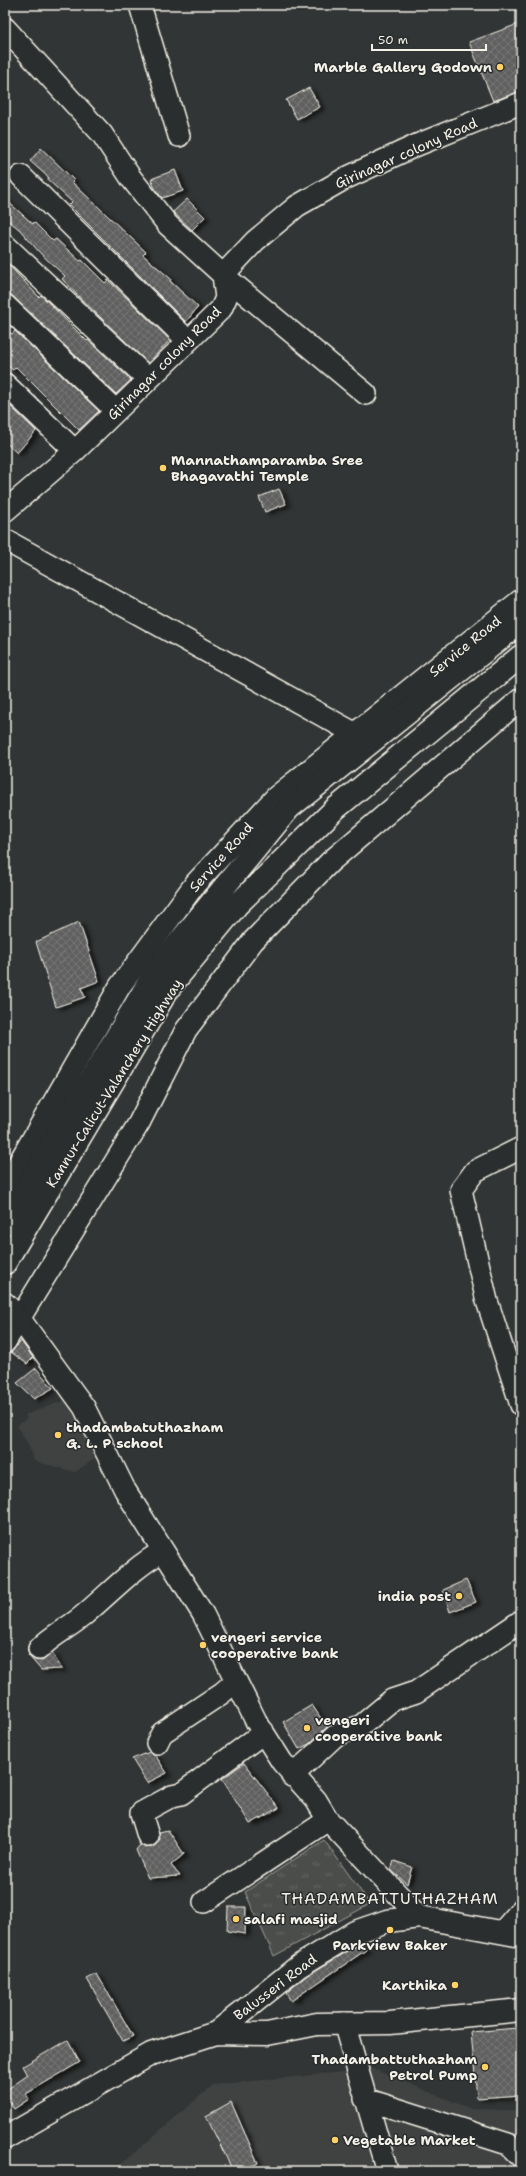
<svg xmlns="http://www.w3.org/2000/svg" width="526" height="2176" font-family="'Shantell Sans',sans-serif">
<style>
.built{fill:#404242}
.park{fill:url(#park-tufts);stroke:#a09f9a}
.building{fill:url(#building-cross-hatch);stroke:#f4f1e8;filter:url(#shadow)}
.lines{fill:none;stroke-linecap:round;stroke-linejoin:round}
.minor-casing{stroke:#f4f1e8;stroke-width:24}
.major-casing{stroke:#f4f1e8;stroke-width:25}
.highway-casing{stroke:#f4f1e8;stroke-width:25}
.minor{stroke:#2a2d2e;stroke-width:21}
.major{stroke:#2a2d2e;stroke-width:22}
.highway{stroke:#2a2d2e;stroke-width:22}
.poi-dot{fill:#ffd166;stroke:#2a2d2e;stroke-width:1.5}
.labels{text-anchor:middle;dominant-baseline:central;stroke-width:3;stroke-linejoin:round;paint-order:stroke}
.poi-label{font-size:14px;font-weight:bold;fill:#f4f1e8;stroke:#2a2d2e;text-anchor:start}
.street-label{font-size:14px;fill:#f4f1e8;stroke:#2a2d2e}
.quarter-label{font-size:16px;letter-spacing:1px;fill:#f4f1e8;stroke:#2a2d2e}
</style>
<defs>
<pattern id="park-tufts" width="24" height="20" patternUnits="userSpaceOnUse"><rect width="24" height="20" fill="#4b4d4c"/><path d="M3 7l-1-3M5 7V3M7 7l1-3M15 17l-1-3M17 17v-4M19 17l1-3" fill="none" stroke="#666766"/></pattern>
<pattern id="building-cross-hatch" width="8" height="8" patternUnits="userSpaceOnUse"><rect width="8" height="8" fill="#5f605f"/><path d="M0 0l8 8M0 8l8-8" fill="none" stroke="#777776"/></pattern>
<filter id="shadow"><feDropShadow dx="4.5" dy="2.5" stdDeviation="2" flood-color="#0009"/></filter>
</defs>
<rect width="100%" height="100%" fill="#323535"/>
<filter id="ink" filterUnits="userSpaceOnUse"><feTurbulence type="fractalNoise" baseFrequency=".025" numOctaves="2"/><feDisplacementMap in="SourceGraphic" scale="8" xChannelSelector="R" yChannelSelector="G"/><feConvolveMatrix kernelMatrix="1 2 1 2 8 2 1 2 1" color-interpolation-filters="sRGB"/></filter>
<g filter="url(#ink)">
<path class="built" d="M68 1399 103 1453 75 1472 34 1461 28 1444 17 1426 27 1418 25 1415Z
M373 2069 471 2109 521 2110V2171H113L213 2085Z"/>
<path class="park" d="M324 1840 370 1904 274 1956 245 1892Z"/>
<path class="building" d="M521 23V91L493 101 469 42Z
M309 88 320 107 297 119 286 100Z
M41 148 74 180 72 182 146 252 143 255 171 279 170 281 198 307 186 322 69 205 72 202 48 180 49 178 30 161Z
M175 170 183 191 162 198 155 189 151 179Z
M5 199 33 224 34 222 53 241 56 239 80 261 82 260 105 283 108 280 170 340 148 363 77 295 62 279 65 276 41 254 19 229 5 218Z
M187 199 205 217 192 230 173 212Z
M5 261 39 297 41 295 87 341 88 340 131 380 116 394 5 289Z
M5 328 12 334 15 331 99 411 79 430 16 367 13 370 5 363Z
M5 401 36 431 17 453 5 442Z
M279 489 286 504 265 512 259 497Z
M79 922 99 981 81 988 85 997 56 1007 36 942Z
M21 1341 33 1358 27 1364 11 1352Z
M36 1368 53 1388 34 1399 17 1383Z
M466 1580 476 1602 450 1612 443 1590Z
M52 1653 62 1669 41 1670 28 1655 35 1660 42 1661Z
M312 1705 327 1727 309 1744 299 1749 283 1722Z
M150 1752 155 1755 167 1773 147 1783 132 1759Z
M244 1763 279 1808 250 1824 222 1779Z
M168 1830 184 1854 171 1865 180 1876 148 1878 136 1850 140 1845 146 1848 152 1847 160 1839 159 1832Z
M394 1861 412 1867 407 1884 391 1870Z
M228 1907H246L245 1934 227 1931Z
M362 1943 366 1950 291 2001 286 1993 306 1976Z
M97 1974 133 2036 123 2041 87 1979Z
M517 2028 521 2095 477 2098 471 2032Z
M68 2040 80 2062 26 2094 29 2099 14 2109 5 2096V2091L28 2075 23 2066Z
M231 2102 258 2163 243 2171H233L206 2116Z"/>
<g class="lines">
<g class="minor-casing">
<path id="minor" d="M140 5 179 136
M5 28 102 134 131 178 168 225 223 275 366 394
M21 176 188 341
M5 245 148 379
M5 305 116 411
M5 384 75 451 221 309 226 298 223 275 255 241 297 206 346 178 417 145 521 103
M5 511 75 451
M5 540 354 733
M521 1148 475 1171 461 1190 487 1301 521 1405
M5 1187 120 986 195 884 276 797 521 600
M20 1319 84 1407 125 1490 203 1614 256 1721 282 1762 316 1800 328 1820 419 1917
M5 1342 139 1123 186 1030 253 941 330 862 521 699
M39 1649C53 1634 71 1627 85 1614 111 1592 134 1567 163 1551
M157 1743 162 1733 222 1693 236 1681
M292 1776 335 1736 362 1725 392 1700 416 1692 521 1621
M148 1836 141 1813 172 1796 181 1794 259 1736 263 1731
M204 1902 328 1820
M502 1932 521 1910
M344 2023 387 2171
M365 2099 508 2144 521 2157"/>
</g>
<g class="major-casing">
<path id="major" d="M5 1304 20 1319
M216 2033 299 1966 355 1932 387 1921 419 1917 521 1936
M5 2138 151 2054 216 2033 267 2034 317 2024 390 2023 521 2010"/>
</g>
<g class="highway-casing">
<path id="highway" d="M5 1223 157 969 289 808 521 622
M5 1263 168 989 237 905 335 809 521 656"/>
</g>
<use href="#minor" class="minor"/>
<use href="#major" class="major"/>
<use href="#highway" class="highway"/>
</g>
</g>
<g class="poi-dot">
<circle cx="500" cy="67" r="4"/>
<circle cx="163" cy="468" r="4"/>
<circle cx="58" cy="1435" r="4"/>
<circle cx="459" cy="1596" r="4"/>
<circle cx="203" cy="1645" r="4"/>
<circle cx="307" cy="1728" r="4"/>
<circle cx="236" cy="1919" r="4"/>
<circle cx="390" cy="1930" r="4"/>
<circle cx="455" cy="1985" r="4"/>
<circle cx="485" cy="2067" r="4"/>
<circle cx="335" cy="2140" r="4"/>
</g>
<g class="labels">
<g class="poi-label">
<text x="492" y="67" text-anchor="end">Marble Gallery Godown</text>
<text x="171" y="460">Mannathamparamba Sree<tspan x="171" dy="16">Bhagavathi Temple</tspan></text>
<text x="66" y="1427">thadambatuthazham<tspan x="66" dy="16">G. L. P school</tspan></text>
<text x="451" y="1596" text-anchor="end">india post</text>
<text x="211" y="1637">vengeri service<tspan x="211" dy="16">cooperative bank</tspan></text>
<text x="315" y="1720">vengeri<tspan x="315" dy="16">cooperative bank</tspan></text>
<text x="244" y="1919">salafi masjid</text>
<text x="390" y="1945" text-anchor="middle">Parkview Baker</text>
<text x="447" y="1985" text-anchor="end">Karthika</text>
<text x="477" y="2059" text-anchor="end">Thadambattuthazham<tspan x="477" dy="16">Petrol Pump</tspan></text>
<text x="343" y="2140">Vegetable Market</text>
</g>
<g class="street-label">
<text transform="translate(406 153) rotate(-24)">Girinagar colony Road</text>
<text transform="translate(164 363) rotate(-45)">Girinagar colony Road</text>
<text transform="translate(465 646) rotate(-39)">Service Road</text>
<text transform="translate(221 857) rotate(-48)">Service Road</text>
<text transform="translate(114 1083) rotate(-58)">Kannur-Calicut-Valanchery Highway</text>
<text transform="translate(275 1987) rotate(-37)">Balusseri Road</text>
</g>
<g class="quarter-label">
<text x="390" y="1898">THADAMBATTUTHAZHAM</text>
</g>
</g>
<rect width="526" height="2176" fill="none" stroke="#2a2d2e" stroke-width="20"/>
<rect x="10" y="10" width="506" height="2156" fill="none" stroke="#f4f1e8" stroke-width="1.5" filter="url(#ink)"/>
<path d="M372 44v6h114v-6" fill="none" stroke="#f4f1e8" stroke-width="2"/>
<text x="378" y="44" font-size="12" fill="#f4f1e8" stroke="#2a2d2e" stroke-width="3" paint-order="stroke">50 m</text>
</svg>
